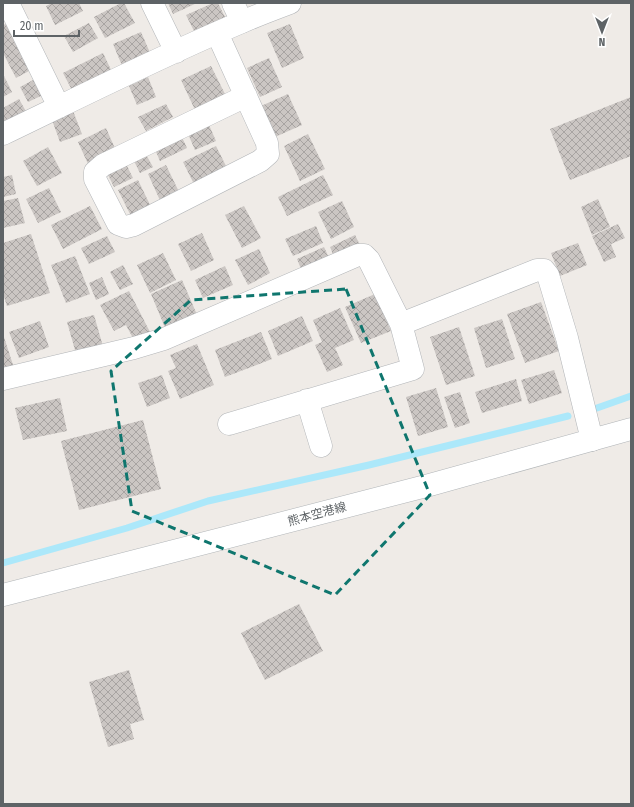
<svg xmlns="http://www.w3.org/2000/svg" width="634" height="807" font-family="'Fira Sans Condensed','Noto Sans JP',sans-serif">
<style>
.lines{fill:none;stroke-linecap:round;stroke-linejoin:round}
.stream{stroke:#ace8fa;stroke-width:7}
.building{fill:url(#building-cross-hatch)}
.minor-casing{stroke:#b2b5b8;stroke-width:23}
.secondary-casing{stroke:#b1b5b8;stroke-width:23}
.minor{stroke:#fff;stroke-width:22}
.secondary{stroke:#fff;stroke-width:22}
.marked{fill:none;stroke:#0f766e;stroke-width:3;stroke-dasharray:8 5;stroke-linejoin:round}
.labels{text-anchor:middle;dominant-baseline:central;stroke-width:4;stroke-linejoin:round;paint-order:stroke}
.street-label{font-size:12px;fill:#5e6366;stroke:#fff}
</style>
<defs>
<pattern id="building-cross-hatch" width="8" height="8" patternUnits="userSpaceOnUse"><rect width="8" height="8" fill="#cbc6c3"/><path d="M0 0l8 8M0 8l8-8" fill="none" stroke="#a8a4a2"/></pattern>
</defs>
<rect width="100%" height="100%" fill="#efebe7"/>
<g class="lines">
<path class="stream" d="M597 408 631 396
M3 563 127 528 208 501 369 465 568 416"/>
</g>
<path class="building" d="M52 3H79L83 11 55 25 46 6Z
M121 3H124L135 23 105 38 94 17Z
M168 3H197L173 14Z
M213 3H218L225 17 194 31 186 15Z
M89 23 98 38 73 52 64 36Z
M6 24 29 71 16 78 3 53V25Z
M290 24 304 58 282 68 267 33Z
M141 32 151 55 123 68 113 44Z
M103 53 113 74 74 94 63 73Z
M269 58 282 87 260 97 247 68Z
M211 66 227 98 196 112 181 80Z
M3 74 12 92 3 97Z
M148 77 156 97 137 105 129 86Z
M35 79 43 95 28 102 20 87Z
M288 94 302 125 275 137 261 106Z
M631 97V156L570 180 550 129Z
M19 99 28 115 3 128V108Z
M166 104 173 117 146 131 138 117Z
M73 111 82 134 60 142 52 120Z
M209 125 216 141 195 150 188 134Z
M106 128 117 153 89 166 78 142Z
M180 133 187 148 160 161 153 145Z
M308 134 325 169 300 181 284 146Z
M216 146 229 172 196 188 183 162Z
M48 147 62 173 37 186 23 161Z
M143 149 153 167 140 173 131 155Z
M124 160 133 178 114 187 105 169Z
M166 165 182 198 163 207 148 174Z
M12 175 16 194 3 197V177Z
M323 175 333 195 287 216 278 197Z
M138 180 153 211 133 220 118 190Z
M49 188 61 212 38 223 26 199Z
M18 198 25 223 3 228V201Z
M598 199 610 227 592 235 581 207Z
M342 201 354 227 331 239 318 212Z
M90 206 102 229 63 249 51 225Z
M244 206 261 238 242 248 225 215Z
M618 224 625 238 611 244 616 257 604 262 592 236Z
M316 226 323 243 293 256 285 239Z
M202 233 214 260 191 271 178 244Z
M31 234 50 293 7 306 3 294V243Z
M355 235 362 249 336 261 330 247Z
M107 236 115 252 89 264 81 248Z
M578 243 587 265 560 276 551 253Z
M324 247 331 262 303 274 297 259Z
M259 249 270 273 248 285 235 260Z
M163 253 176 280 150 293 137 265Z
M75 256 90 294 66 303 51 265Z
M123 265 133 284 120 290 110 272Z
M225 266 233 285 203 298 195 280Z
M102 277 109 294 96 300 89 283Z
M182 280 198 317 166 330 151 294Z
M129 291 151 334 135 342 126 325 114 331 100 305Z
M375 294 391 331 361 343 345 307Z
M541 302 559 351 525 363 507 314Z
M340 308 354 340 335 348 343 365 327 372 315 345 322 342 313 320Z
M94 315 104 350 77 357 67 322Z
M302 316 313 341 278 356 268 331Z
M502 319 515 359 486 368 474 328Z
M40 321 49 347 19 358 9 332Z
M459 327 475 376 446 385 430 337Z
M261 332 272 359 225 377 215 350Z
M3 334 14 368 3 372Z
M197 344 214 385 180 399 168 371 176 368 170 355Z
M554 370 562 393 529 404 521 380Z
M162 375 170 398 147 407 138 383Z
M516 379 522 401 482 413 475 392Z
M436 388 448 427 418 436 406 397Z
M460 392 470 423 455 428 444 397Z
M60 398 67 431 23 440 15 408Z
M143 420 161 489 79 510 61 441Z
M299 604 323 651 265 680 241 633Z
M129 670 144 720 130 724 134 739 108 747 89 682Z"/>
<g class="lines">
<g class="minor-casing">
<path id="minor" d="M8 3 59 107
M152 3 176 52
M233 3 242 22
M217 33 267 143 268 154 260 161 134 225 126 227 118 224 95 179V172L103 165 246 96
M3 134C82 96 161 56 242 22 258 15 274 9 290 3
M3 379 134 348 164 339 358 255H364L369 260 401 324 537 270H544L548 275 567 338 592 440
M307 400 321 446
M229 424 413 369 401 324"/>
</g>
<g class="secondary-casing">
<path id="secondary" d="M3 595 426 486 631 429"/>
</g>
<use href="#minor" class="minor"/>
<use href="#secondary" class="secondary"/>
</g>
<path class="marked" d="M346 289 430 495 335 595 132 511 111 371 191 300Z"/>
<g class="labels">
<g class="street-label">
<text transform="translate(317 514) rotate(-15)">熊本空港線</text>
</g>
</g>
<rect width="634" height="807" fill="none" stroke="#5e6366" stroke-width="8"/>
<g transform="translate(602 32) rotate(180)" stroke="#ffffff" stroke-width="3" paint-order="stroke">
<path d="M0-3L7 15L0 10L-7 15Z" fill="#5e6366"/>
<text y="-6" font-size="11" font-weight="bold" text-anchor="middle" fill="#5e6366">N</text>
</g>
<path d="M14 30v6h65v-6" fill="none" stroke="#5e6366" stroke-width="2"/>
<text x="20" y="30" font-size="12" fill="#5e6366" stroke="#ffffff" stroke-width="3" paint-order="stroke">20 m</text>
</svg>
